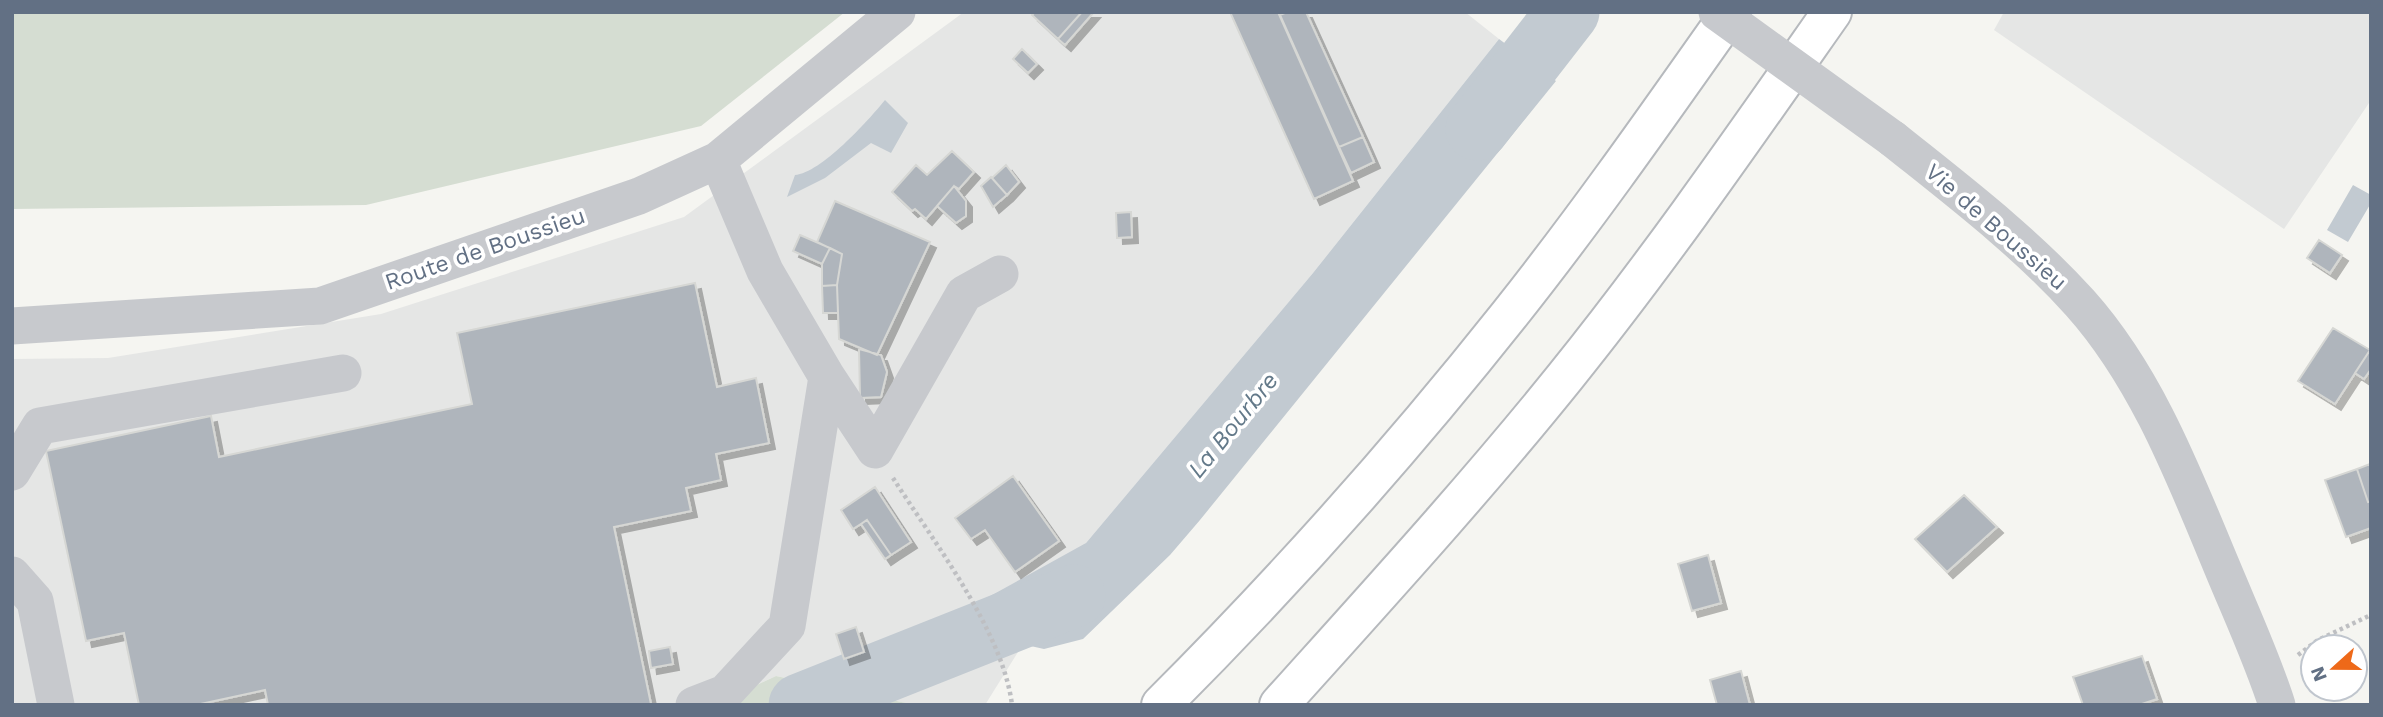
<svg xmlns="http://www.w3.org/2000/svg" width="2383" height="717" font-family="'Work Sans',sans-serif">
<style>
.built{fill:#e5e6e5}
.green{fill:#d5ddd2}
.water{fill:#c2cad1}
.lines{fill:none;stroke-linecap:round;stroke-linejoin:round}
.river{stroke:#c2cad1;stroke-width:63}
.building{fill:#afb5bc;stroke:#d6d7d4;stroke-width:2;filter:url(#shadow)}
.highway-casing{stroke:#b6b9bd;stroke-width:42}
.path{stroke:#bebfc2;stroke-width:4.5;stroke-dasharray:3.5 3.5;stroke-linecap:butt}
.minor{stroke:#c7c9cd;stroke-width:37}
.highway{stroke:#fff;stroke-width:38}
.minor-bridge{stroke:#c7c9cd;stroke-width:37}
.labels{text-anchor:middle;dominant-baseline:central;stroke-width:7;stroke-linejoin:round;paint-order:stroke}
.street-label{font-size:23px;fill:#627084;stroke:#fff}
.water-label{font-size:24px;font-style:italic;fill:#637989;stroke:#fff}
</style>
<defs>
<filter id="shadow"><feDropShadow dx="6" dy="6" stdDeviation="0" flood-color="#0004"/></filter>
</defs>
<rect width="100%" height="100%" fill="#f5f5f1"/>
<path class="built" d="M964 12H1465L1499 39 1313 273 1086 543 985 705H916L776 676 714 705H12V359L108 358 381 314 684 217Z
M2004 12H2371V100L2284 229 1994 30Z"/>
<path class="green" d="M12 12H845L701 126 366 205 12 209Z
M776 676 916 705H714Z"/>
<path class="water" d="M1499 39 1556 81 1200 520 1170 555 1083 639 1044 649 999 639 983 600 1086 543 1313 273Z
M885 100 908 123 891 153 871 143 825 178 787 197 795 175C821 173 868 121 885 100Z
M2353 185 2371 195V203L2348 242 2327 230Z
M965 617 956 640 978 647 838 705H777Z"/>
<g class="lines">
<path class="river" d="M1477 129 1568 12
M800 705 1074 596"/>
</g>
<path class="building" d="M1035 12H1082L1058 39 1032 15Z
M1082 12H1094L1065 45 1058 39Z
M1230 12H1278L1353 181 1314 199Z
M1287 12H1306L1363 137 1339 147 1280 15Z
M1022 49 1037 64 1028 73 1013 59Z
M1363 137 1374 162 1351 173 1339 147Z
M952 151 974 172 959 189 954 186 926 219 915 209 912 211 892 192 916 165 927 175Z
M1006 165 1019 182 1007 195 992 178Z
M991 177 1007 195 993 207 981 186Z
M954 186 966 201V216L956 223 937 206Z
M835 201 930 242 877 355 839 339 837 285 842 254 817 242Z
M1131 212 1132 237 1117 238 1116 213Z
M800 235 830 248 822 264 793 251Z
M2319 240 2342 255 2330 273 2307 258Z
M830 248 842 254 837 285 822 286V264Z
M695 283 717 387 756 378 769 443 716 454 721 480 686 488 691 511 614 527 651 704 268 705 265 690 196 705H139L124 633 86 641 46 451 211 416 219 457 472 404 457 333Z
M837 285 838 313H823L822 286Z
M2333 328 2370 350 2335 404 2298 381Z
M859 349 881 355 887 372 881 397 860 398Z
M2370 350 2371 369 2364 379 2355 373Z
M2370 464 2371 501 2368 502 2357 469Z
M2357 469 2368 502 2371 501V528L2346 537 2325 480Z
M1013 476 1059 541 1015 572 985 530 971 539 955 518Z
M875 487 911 542 891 555 867 520 853 529 841 510Z
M1964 495 1997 527 1947 572 1915 539Z
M867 520 891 555 885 559 861 524Z
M1708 555 1721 603 1692 611 1678 564Z
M856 627 864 652 844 659 836 634Z
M670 647 673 664 651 668 649 651Z
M2142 656 2157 699 2139 705H2083L2073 677Z
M1741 671 1750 705H1717L1710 680Z"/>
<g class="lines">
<g class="highway-casing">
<path id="highway" d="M1161 705C1284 582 1401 451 1509 315 1587 217 1659 114 1731 12
M1279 705C1376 597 1474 490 1565 377 1660 259 1745 136 1832 12"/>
</g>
<path class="path" d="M893 478C933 541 1003 631 1012 705
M2298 655 2318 640 2371 615"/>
<path class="minor" d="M1893 139C1958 191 2024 241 2080 303 2147 378 2184 476 2222 567 2241 613 2262 658 2277 705
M718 160 765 271 827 377 875 450 964 294 1000 274
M12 326 320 306 639 196 718 160 897 12
M12 472 40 426 343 373
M12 575 35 601 56 705
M694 705 725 693 787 626 827 377"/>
<use href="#highway" class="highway"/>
<path class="minor-bridge" d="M1717 12 1893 139"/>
</g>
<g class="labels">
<g class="street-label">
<text transform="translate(1996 227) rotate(41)">Vie de Boussieu</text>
<text transform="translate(485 249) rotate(-19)">Route de Boussieu</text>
</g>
<g class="water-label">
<text transform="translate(1233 425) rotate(-51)">La Bourbre</text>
</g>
</g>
<rect width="2383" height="717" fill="none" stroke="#627084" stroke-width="28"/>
<g transform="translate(2334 668) rotate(249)"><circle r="33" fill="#ffffff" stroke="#c0c6ce" stroke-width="2"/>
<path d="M0-5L12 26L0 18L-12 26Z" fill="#ee6919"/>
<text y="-10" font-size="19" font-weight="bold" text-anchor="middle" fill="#627084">N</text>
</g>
</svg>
